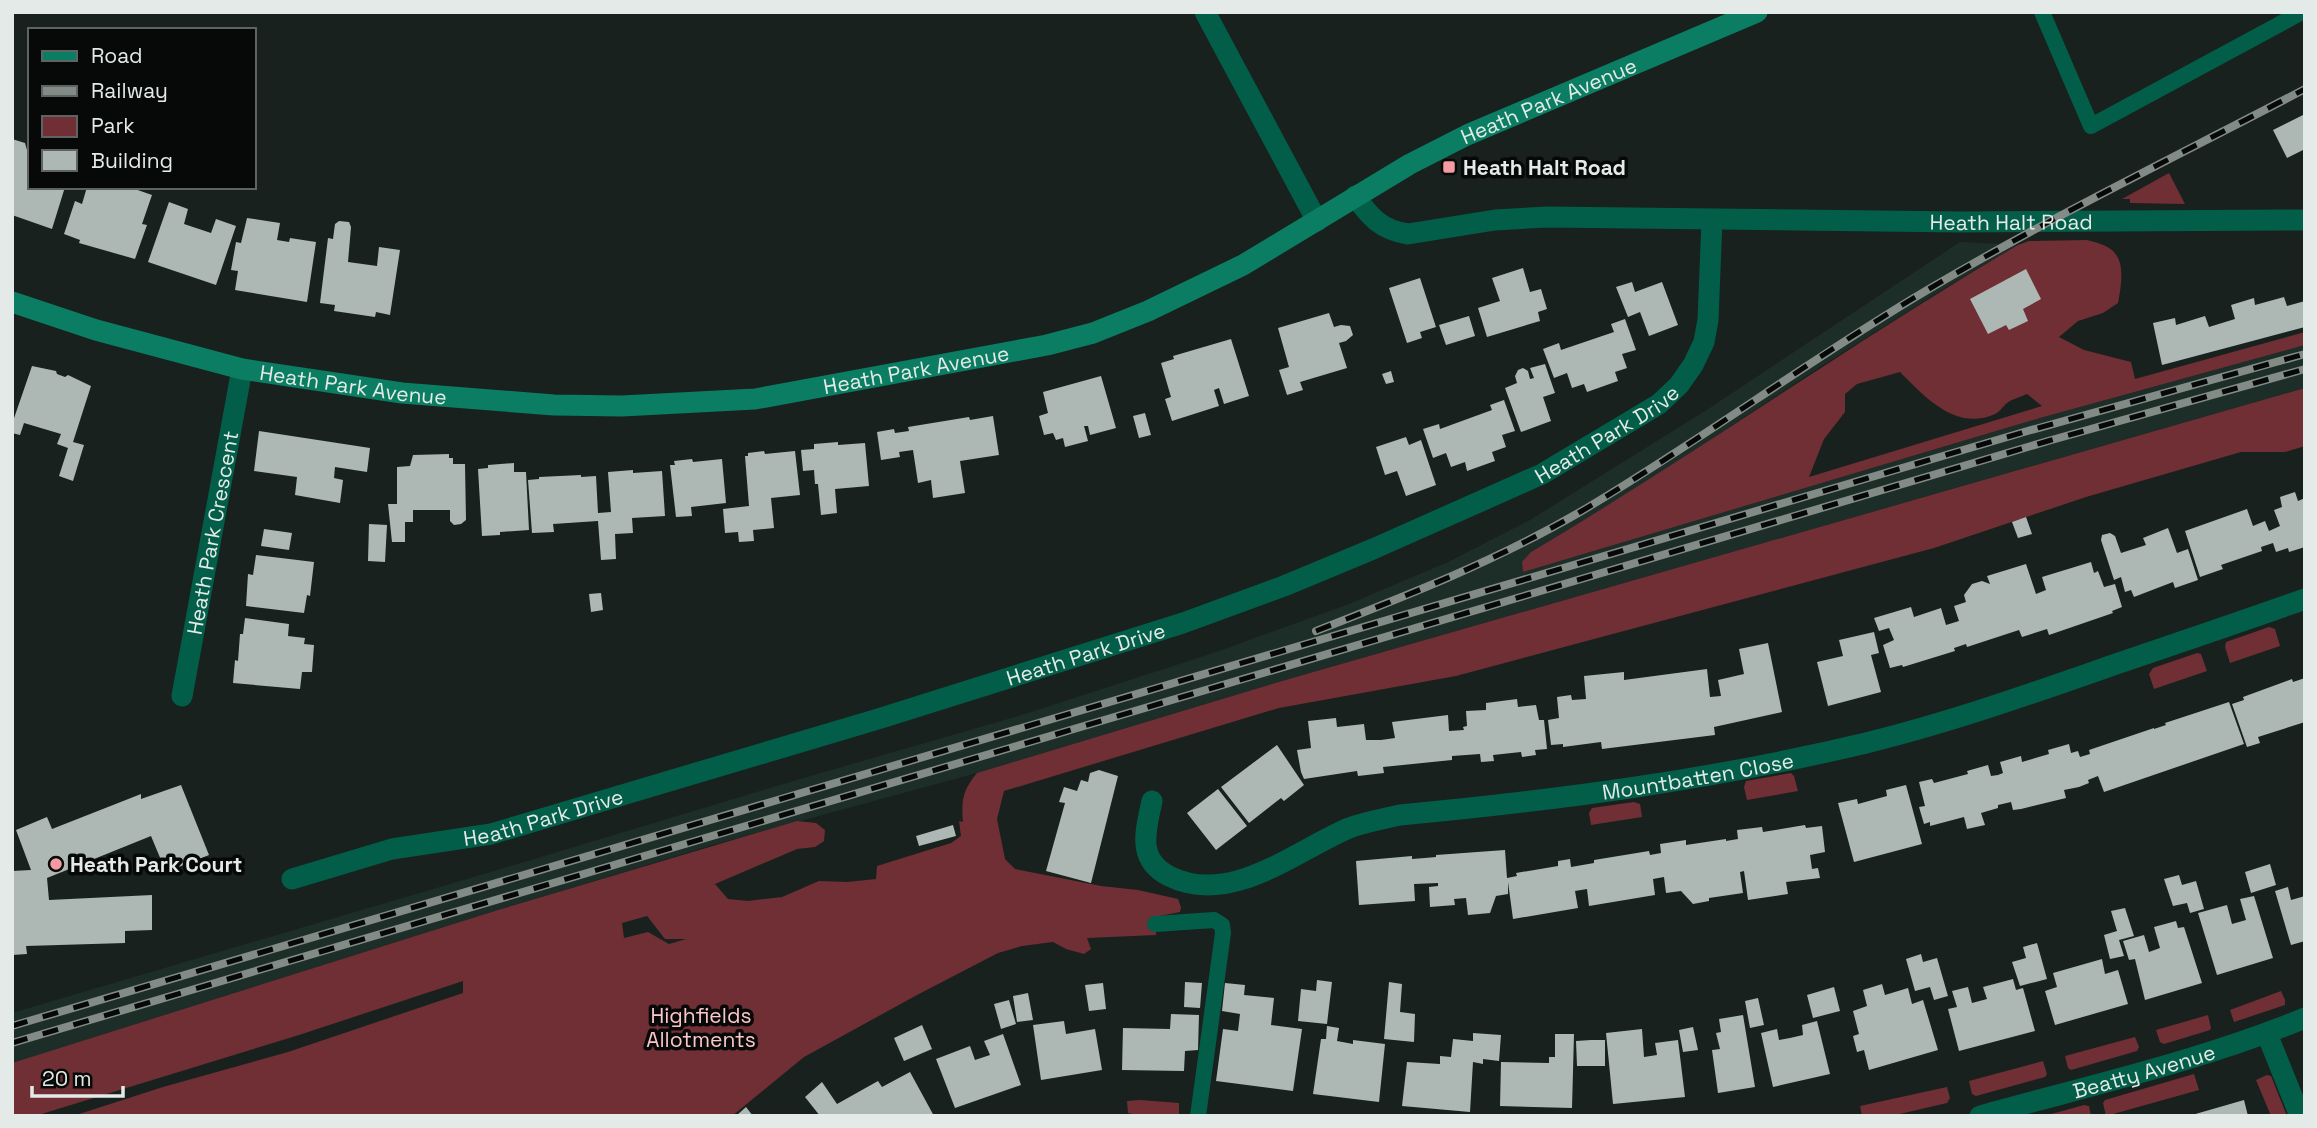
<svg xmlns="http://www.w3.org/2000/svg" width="2317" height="1128" font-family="'Space Grotesk',sans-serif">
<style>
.built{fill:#1d2d27}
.green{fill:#702f35;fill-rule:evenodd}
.building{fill:#adb8b4}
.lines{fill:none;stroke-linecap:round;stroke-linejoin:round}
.lane{stroke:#025e48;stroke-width:16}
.street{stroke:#025e48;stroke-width:21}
.secondary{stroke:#0a7d62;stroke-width:21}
.rail-casing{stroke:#838b87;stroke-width:8}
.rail{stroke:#060908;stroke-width:5;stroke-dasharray:16;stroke-linecap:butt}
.poi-dot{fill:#f49aa0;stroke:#060908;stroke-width:2.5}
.labels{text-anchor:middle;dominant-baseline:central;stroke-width:7;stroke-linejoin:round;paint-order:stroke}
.street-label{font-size:21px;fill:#e4eae7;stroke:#060908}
.poi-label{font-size:21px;font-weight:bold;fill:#e4eae7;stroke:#060908;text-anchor:start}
.park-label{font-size:21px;fill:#fdc6c8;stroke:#060908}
</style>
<rect width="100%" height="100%" fill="#18211d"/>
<path class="built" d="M1960 242 2018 245 1940 291 1806 376 1647 482 1531 552 1523 572 2040 418 2305 345V388L1275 683 977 773 716 844 498 910 12 1063V1013L521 863 783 784 1028 713 1216 652 1349 604 1448 562 1530 520 1708 409Z"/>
<path class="green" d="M2169 173 2185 204 2130 203V199H2122Z
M2087 240C2094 242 2103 244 2109 248 2127 259 2121 286 2118 303L2103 313 2078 321 2059 337 2084 350 2131 362 2135 379 2305 332V345L2040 418 1523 572 1522 562 1531 552C1696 454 1853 342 2018 245L2029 241ZM1900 372C1924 396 1956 432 1995 414 2000 412 2003 406 2007 403 2012 399 2021 397 2027 394L2042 406 1809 477 1824 439 1845 412V394L1857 384Z
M2305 388V446L2285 452H2241L2086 497 1934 548 1456 676 1279 708 1004 791 997 819 1005 859 1015 869 1101 886 1138 890 1178 899 1181 907 1180 912 1155 917 1156 935 1087 938 1091 949 1084 954 1066 949 1053 942 1022 946 998 953 917 995 804 1057 732 1116H73L163 1087 288 1052 463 993V981L299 1035 35 1116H12V1063L498 910 797 821 816 823 825 830 824 841 815 847 797 849 715 884 728 899 748 901 782 897 819 881 847 882 876 879 877 866 951 843 961 836 959 821 963 822C961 800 963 790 977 773L1275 683ZM647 916 665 939H686L669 944 648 932 624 938 622 923Z
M2269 627 2275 629 2280 646 2230 663 2225 647 2226 642Z
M2197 653 2201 654 2207 671 2154 689 2149 674 2153 668Z
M1791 773 1794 776 1798 791 1747 800 1744 787 1746 781Z
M1634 802 1640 804 1642 817 1591 825 1589 813 1592 808Z
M2281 991 2285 1000V1005L2234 1022 2230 1010Z
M2208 1015 2211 1028 2210 1030 2164 1044 2160 1042 2156 1030Z
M2135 1037 2139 1047 2137 1051 2071 1070 2068 1068 2065 1056Z
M2043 1061 2047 1074 2045 1077 1976 1096 1972 1094 1969 1081Z
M2194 1074 2199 1090 2106 1116 2103 1103 2105 1100Z
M2267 1075 2271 1076 2287 1116H2271L2256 1080Z
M1947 1087 1950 1098 1947 1103 1891 1116H1862L1860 1106Z
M1140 1100 1179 1103V1115L1141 1116 1128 1113 1127 1101Z
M2084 1105 2089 1106 2091 1116H2044Z"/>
<path class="building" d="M2303 115 2305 119V149L2287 158 2273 130Z
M12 139 25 143 27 150 30 148V187H65L52 229 12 215Z
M87 187H129L152 195 142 224 147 225 135 259 79 243 80 240 64 234 75 201 82 204Z
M169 202 188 209 184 224 211 233 216 219 236 226 216 285 148 262Z
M247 218 280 223 277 240 289 242 290 238 316 242 307 302 235 290 238 271 231 270 236 242 241 243Z
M339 221 349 222 351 227 348 262 377 266 379 247 400 250 390 315 376 312 375 317 334 311 335 305 320 303 328 238 333 239 335 224Z
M1523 268 1530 292 1541 289 1547 309 1538 312 1540 321 1487 337 1478 308 1500 301 1492 278Z
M2026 269 2041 299 2023 309 2028 321 2009 330 2006 325 1988 334 1970 299Z
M1420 278 1436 327 1420 332 1422 338 1407 343 1389 288Z
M1632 282 1635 292 1662 282 1678 325 1649 336 1640 312 1628 317 1616 287Z
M2284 297 2287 306 2305 301V327L2162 365 2153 323 2175 318 2176 325 2205 316 2209 327 2235 319 2231 305 2254 298 2255 305Z
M1329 313 1334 327 1341 325 1350 326 1353 335 1346 341 1339 343 1347 368 1300 382 1303 390 1287 395 1279 370 1289 367 1278 328Z
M1469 316 1475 336 1446 345 1439 325Z
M1625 319 1636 350 1622 354 1627 368 1615 372 1618 381 1587 392 1584 384 1572 388 1567 373 1554 378 1543 349 1559 343 1561 350 1614 332 1611 324Z
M1231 339 1249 396 1224 404 1219 388 1214 390 1219 406 1172 421 1165 399 1171 397 1161 363 1174 359 1173 356Z
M1545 364 1555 393 1543 397 1551 421 1521 432 1505 388 1517 383 1515 376 1518 370 1523 368 1528 371 1530 379 1534 378 1530 368Z
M32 366 56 371 57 374 65 377 68 375 91 386 73 442 84 445 73 481 59 476 68 448 57 444 61 434 24 423 20 435 12 433V424Z
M1391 371 1394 382 1386 384 1382 374Z
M1101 376 1116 428 1090 435 1088 426H1084L1088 441 1065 447 1063 438 1056 440 1053 433 1044 435 1039 416 1048 413 1043 392Z
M1504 400 1515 431 1502 435 1506 447 1492 452 1495 461 1467 471 1465 462 1451 467 1446 453 1433 458 1423 429 1439 424 1440 429 1492 410 1490 405Z
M1145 413 1151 435 1139 438 1133 416Z
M993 416 999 455 960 461 965 493 933 498 931 480 918 483 913 450 899 452 900 457 881 460 877 432 894 429 895 433 909 431 908 427 969 417 970 420Z
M259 431 370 448 367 472 335 467 334 478 343 480 340 503 295 495 297 477 254 471Z
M1406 437 1409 445 1421 440 1436 485 1406 496 1397 471 1385 475 1376 447Z
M838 442V445L865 443 869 486 835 489 837 513 821 515 818 484H815L814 470 803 471 801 450 814 449V444Z
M764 451 765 454 795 451 800 495 771 498 774 528 753 530 754 541 739 542 738 532 725 533 723 509 749 506 745 456H748V453Z
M449 454V458H453V464H465L466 520 461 524 454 525 450 521V510H413V522H405V542H392L388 504H397V467L410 466 413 455Z
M692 459 693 462 722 459 726 503 691 507 692 516 676 517 670 465H675L674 461Z
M514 463V472H526L529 530 500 532V535L482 536 478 469 488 468V465Z
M633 470V473L662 471 665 516 632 518 633 533 615 534 616 559 601 560 598 521 553 524 554 532 532 533 528 480 539 479V477L581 475V477L596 476 598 513 611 512 608 472Z
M2295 492 2298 501 2305 498V547L2289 552 2288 548 2276 552 2273 543 2261 547 2262 551 2221 565 2223 569 2200 577 2185 531 2247 509 2253 526 2265 521 2269 531 2280 526 2274 510 2282 507 2280 497Z
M2026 517 2032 534 2018 538 2012 522Z
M369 524 387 525 385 562 368 561Z
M2168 528 2177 553 2188 549 2198 580 2175 588 2173 582 2134 597 2131 590 2125 592 2121 577 2114 580 2101 540 2102 535 2110 533 2115 536 2121 553 2146 545 2143 538Z
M264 529 292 533 289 550 261 546Z
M256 555 314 562 310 596 307 595 304 613 246 606 248 574 253 575Z
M2091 562 2094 573 2098 571 2104 587 2115 584 2122 607 2112 611 2113 613 2049 635 2047 629 2022 637 2019 630 1967 647 1966 644 1954 648 1955 651 1903 667 1902 665 1890 668 1883 645 1894 640 1889 628 1879 631 1874 618 1911 607 1914 617 1941 608 1946 625 1959 621 1954 606 1966 602 1964 595 1972 584 1982 581 1990 584 1987 576 2026 564 2036 594 2046 590 2042 577Z
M601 593 603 610 591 612 589 594Z
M245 618 289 624 288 636 305 638 304 644 314 645 312 672H302L300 689 233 683 235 660 238 661 240 634H243Z
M1874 632 1879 653 1871 655 1881 692 1828 706 1817 662 1843 656 1839 640Z
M1768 643 1782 712 1714 727 1715 735 1602 749 1601 742 1563 747V744L1551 745 1548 720 1559 718 1557 697 1571 695 1572 700 1586 699 1584 676 1624 672V680L1707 669 1710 697 1721 696 1718 680 1744 674 1739 649Z
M2305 678V722L2258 737 2260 743 2247 747 2232 704 2244 700 2243 697 2292 679 2293 682Z
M1517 699 1518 707 1536 705 1539 720H1544L1547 749 1535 750 1536 755 1522 757 1521 752 1493 755 1494 761 1481 762 1480 754 1452 756V760L1383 767 1384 773 1358 776 1357 771 1304 779 1301 772 1297 750 1311 748 1308 721 1336 718 1337 727 1364 724 1366 740H1381L1395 738 1392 722 1448 715 1449 731 1464 730 1463 727 1467 726 1466 711 1486 710V703Z
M2229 702 2244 744 2104 792 2098 776 2088 780 2089 783 2079 787 2064 790 2066 798 2021 809 2013 810 2011 802 1998 805V808L1981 813 1985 825 1967 829 1964 817 1930 826V822L1924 824 1919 807 1925 806 1919 782 1932 779 1934 783 1968 774 1967 771 1988 765 1991 776 1998 775 2003 773 2000 762 2021 756 2022 762 2049 754 2048 750 2069 744 2071 753 2078 751 2080 757 2090 754 2089 750 2154 728V729L2166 725 2165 723Z
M1277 745 1304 785 1284 801 1281 798 1249 823 1221 787Z
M1099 770 1118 776 1091 883 1046 871 1065 803 1059 802 1064 787 1077 791 1081 780 1088 782 1090 773Z
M181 785 209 855 166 872 151 836 47 878 49 900 152 895V930L125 931V943L26 946 27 954 12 955V871L31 870 16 830 47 817 52 829 141 794V799Z
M1906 785 1922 844 1854 862 1838 803 1857 799 1858 804 1887 796 1886 790Z
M1218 789 1247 826 1216 850 1187 813Z
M953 825 956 836 919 846 916 836Z
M1805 825 1806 828 1822 826 1825 852 1810 855 1812 869 1818 868 1820 878 1786 882 1788 894 1748 900 1744 871 1740 872 1743 893 1709 898V901L1693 904 1681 891 1666 893 1664 877 1653 879 1655 895 1589 906 1587 889 1575 891 1578 908 1513 919 1508 882V894L1496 896 1490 913 1468 915 1466 898 1454 899 1455 905 1430 907 1429 887 1438 886V883L1414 884 1415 901 1359 905 1356 861 1412 856V859L1425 858 1436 857V855L1505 850 1507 878 1517 876 1516 873 1558 866V861L1570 859 1571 867 1594 863V860L1649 851 1650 855 1661 853 1660 844 1686 840V845L1726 839V841L1738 839 1737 830 1762 827 1763 832Z
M2270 864 2276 885 2251 893 2245 872Z
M2179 875 2182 885 2196 881 2204 909 2190 913 2187 903 2173 906 2164 879Z
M2288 887 2291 900 2305 896V941L2291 945 2275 891Z
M2254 896 2273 958 2217 975 2198 913 2227 905 2232 924 2246 920 2240 899Z
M2125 908 2134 936 2119 940 2124 956 2110 959 2104 935 2117 931 2111 911Z
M2176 921 2178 928 2184 927 2202 983 2145 1000 2135 959 2129 960 2123 941 2144 935 2149 952 2160 948 2154 927Z
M2037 943 2047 979 2020 986 2012 962 2026 958 2023 947Z
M1921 954 1923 962 1937 958 1948 996 1934 1000 1930 987 1915 991 1906 959Z
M2102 959 2105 974 2118 970 2128 1004 2055 1025 2045 991 2057 987 2053 973Z
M2013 979 2016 990 2023 988 2035 1031 1959 1051 1948 1009 1957 1007 1952 991 1968 987 1972 1003 1987 999 1983 987Z
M1317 980 1332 982 1327 1024 1298 1021 1301 989 1316 991Z
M1185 982 1202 983 1200 1008 1184 1007Z
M1389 982 1402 984 1400 1012 1415 1014 1414 1042 1384 1039Z
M1103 983 1106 1009 1089 1011 1085 985Z
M1225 983 1245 985 1244 995 1274 998 1271 1025 1302 1029 1293 1091 1216 1081 1223 1029 1238 1031 1240 1014 1222 1011Z
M1882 984 1885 995 1908 988 1912 1004 1923 1000 1938 1050 1869 1070 1864 1050 1857 1052 1853 1036 1859 1034 1853 1011 1867 1006 1863 990Z
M1834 987 1840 1011 1813 1018 1807 995Z
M1028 993 1033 1020 1017 1022 1013 996Z
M1758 998 1764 1025 1750 1028 1745 1001Z
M1009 1000 1016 1024 1001 1029 994 1004Z
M1171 1014 1199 1015 1198 1050 1185 1051 1184 1071 1122 1070 1123 1028 1170 1029Z
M1743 1015 1755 1087 1718 1093 1712 1050 1720 1049 1716 1033 1721 1032 1719 1019Z
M1064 1021 1066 1034 1095 1029 1102 1070 1041 1080 1033 1025Z
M1817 1021 1830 1074 1773 1087 1761 1033 1777 1029 1779 1040 1790 1038 1803 1035 1802 1025Z
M922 1025 932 1049 904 1061 894 1038Z
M1327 1026 1339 1028 1337 1041 1353 1044V1040L1385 1044 1379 1102 1313 1094 1321 1039H1326Z
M1693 1027 1698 1050 1683 1052 1679 1030Z
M1642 1029 1644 1057 1657 1055 1655 1043 1678 1040 1685 1097 1613 1104 1606 1033Z
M1473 1033 1501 1035 1499 1061 1483 1059V1064L1473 1062 1470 1112 1402 1106 1407 1062 1440 1064V1056L1451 1057 1453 1039 1473 1041Z
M1003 1034 1021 1085 955 1108 936 1059 970 1046 975 1060 990 1055 984 1041Z
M1555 1034H1574L1572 1108 1500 1106 1501 1062 1549 1063V1057H1555Z
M1591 1040H1605V1066H1577L1576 1041Z
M910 1072 934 1116H820L805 1097 822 1082 837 1104 878 1081 882 1087Z
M2244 1100 2248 1116H2192V1115Z
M746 1107 753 1116H736Z"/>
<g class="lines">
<path class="lane" d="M2042 12 2091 126 2302 12
M1155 924 1214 920 1222 925 1223 933 1198 1116"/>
<g class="street">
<path d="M1205 12 1317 221"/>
<path id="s1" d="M1355 196C1370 217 1381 230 1408 234L1495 220 1547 217 1960 222 2305 220"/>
<path id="s2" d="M182 696 242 369"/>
<path id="s3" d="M1152 801C1146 830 1136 859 1169 876 1230 907 1295 851 1349 828 1365 822 1383 819 1400 815 1559 800 1711 780 1866 743 1952 722 2036 692 2119 663 2181 642 2243 621 2305 599"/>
<path id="s4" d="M292 879 392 849 491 834 878 719 1183 623 1284 586 1373 549 1542 474 1659 404 1679 385 1693 365 1704 342 1708 320 1712 220"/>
<path d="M2267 1034 2300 1116"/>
<path id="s5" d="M1980 1116C2088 1086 2200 1061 2305 1018"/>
</g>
<path class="secondary" id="s6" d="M12 302 96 330 242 369 402 393 554 405 622 406 755 399 1047 345 1093 333 1148 311 1243 265 1410 164 1467 135 1757 12"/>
<g class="rail-casing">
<path id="rail" d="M1316 631C1406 596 1496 561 1580 512 1699 442 1810 359 1929 289 2051 217 2179 155 2305 89
M12 1026 2024 432 2305 354
M12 1043 2048 441 2305 369"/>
</g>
<use href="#rail" class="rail"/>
</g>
<g class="poi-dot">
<rect x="1442" y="160" width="14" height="14" rx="3.5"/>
<circle cx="56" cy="864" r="7"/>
</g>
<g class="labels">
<g class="street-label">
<text stroke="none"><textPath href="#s6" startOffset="1612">Heath Park Avenue</textPath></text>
<text stroke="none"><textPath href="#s1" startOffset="672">Heath Halt Road</textPath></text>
<text stroke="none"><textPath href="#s6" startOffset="919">Heath Park Avenue</textPath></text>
<text stroke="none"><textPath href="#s6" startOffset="352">Heath Park Avenue</textPath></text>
<text stroke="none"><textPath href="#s4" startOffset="1393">Heath Park Drive</textPath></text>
<text stroke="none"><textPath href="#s2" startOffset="166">Heath Park Crescent</textPath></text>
<text stroke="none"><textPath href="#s4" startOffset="826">Heath Park Drive</textPath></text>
<text stroke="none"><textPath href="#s3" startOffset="632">Mountbatten Close</textPath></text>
<text stroke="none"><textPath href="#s4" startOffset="259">Heath Park Drive</textPath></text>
<text stroke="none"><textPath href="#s5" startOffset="170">Beatty Avenue</textPath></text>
</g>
<g class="poi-label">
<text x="1463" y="167">Heath Halt Road</text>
<text x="70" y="864">Heath Park Court</text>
</g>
<g class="park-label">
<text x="701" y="1015">Highfields<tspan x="701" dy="24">Allotments</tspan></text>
</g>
</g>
<rect width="2317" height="1128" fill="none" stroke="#e4eae7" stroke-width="28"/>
<rect x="28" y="28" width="228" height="161" fill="#060908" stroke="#5f6361" stroke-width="2"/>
<rect x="42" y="51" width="35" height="10" fill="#0a7d62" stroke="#5f6361" stroke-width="2"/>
<text x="91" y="63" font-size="21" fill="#e4eae7">Road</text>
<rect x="42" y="86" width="35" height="10" fill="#838b87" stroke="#5f6361" stroke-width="2"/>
<text x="91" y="98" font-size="21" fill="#e4eae7">Railway</text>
<rect x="42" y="116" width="35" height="21" fill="#702f35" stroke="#5f6361" stroke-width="2"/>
<text x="91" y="133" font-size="21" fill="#e4eae7">Park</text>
<rect x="42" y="150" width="35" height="21" fill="#adb8b4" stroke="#5f6361" stroke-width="2"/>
<text x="91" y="168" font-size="21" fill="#e4eae7">Building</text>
<path d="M32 1086v10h91v-10" fill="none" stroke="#e4eae7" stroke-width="3.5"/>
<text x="42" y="1086" font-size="21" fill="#e4eae7" stroke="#060908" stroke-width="5" paint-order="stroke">20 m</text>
</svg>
